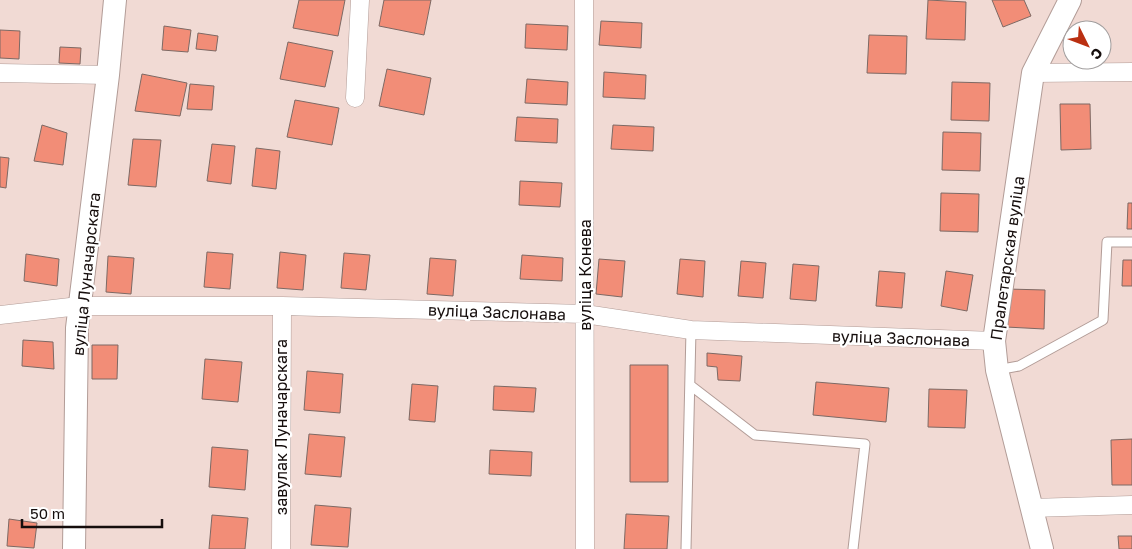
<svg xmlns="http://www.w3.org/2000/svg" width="1132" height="549" font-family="'Golos Text',sans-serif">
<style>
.building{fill:#f28d77;stroke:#7d6964}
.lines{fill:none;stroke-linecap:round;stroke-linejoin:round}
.service-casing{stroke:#b29c97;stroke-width:11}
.minor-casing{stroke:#b29c97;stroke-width:19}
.tertiary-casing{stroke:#b29c97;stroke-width:24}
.service{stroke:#fff;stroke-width:9}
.minor{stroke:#fff;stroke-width:18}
.tertiary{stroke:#fff;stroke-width:22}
.labels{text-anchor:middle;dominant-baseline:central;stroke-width:4.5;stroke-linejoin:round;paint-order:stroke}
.street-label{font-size:16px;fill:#150d0c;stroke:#fff}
</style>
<rect width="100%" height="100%" fill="#f1dad4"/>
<path class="building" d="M299 0H345L338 36 293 28Z
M384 0H431L424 35 379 26Z
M928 0 966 2 965 40 926 39Z
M992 0H1024L1031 16 1003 27Z
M601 21 642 23 641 48 599 45Z
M526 24 568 26 567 50 525 48Z
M164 26 191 30 188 52 162 50Z
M0 30 20 31 19 59 0 58Z
M198 33 218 36 216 51 196 49Z
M869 35 907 36 906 74 867 73Z
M288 42 333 51 325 87 280 79Z
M60 47 81 48 80 64 59 63Z
M387 69 431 78 424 115 379 106Z
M604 72 646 75 645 99 603 97Z
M142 74 187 83 180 116 135 111Z
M527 79 568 82 567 105 525 103Z
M952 82 990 83 989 121 951 120Z
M190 84 214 86 212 110 187 109Z
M295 100 339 108 332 145 287 137Z
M1060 104H1090L1091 149 1061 150Z
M517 117 558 119 557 143 515 141Z
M42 125 67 133 63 165 34 161Z
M613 125 654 127 653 151 611 149Z
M943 132 981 133 980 171 942 170Z
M133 139 161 140 156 187 128 185Z
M212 144 235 146 231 184 207 181Z
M256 148 280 151 276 189 252 186Z
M0 157 9 158 6 188 0 187Z
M520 181 562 183 560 207 519 205Z
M941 193 979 194 978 232 940 231Z
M1128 203H1132V229H1127Z
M207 252 233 254 230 289 204 287Z
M280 252 306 255 303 290 277 288Z
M344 253 370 255 366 290 341 288Z
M26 254 59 259 57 286 24 281Z
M522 255 563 258 562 281 520 279Z
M108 256 134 258 131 294 106 292Z
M430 258 456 260 453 296 427 294Z
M599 259 625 261 622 297 596 294Z
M680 259 705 261 703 297 677 294Z
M1123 260H1132V286H1122Z
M741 261 766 263 763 298 738 296Z
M793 264 819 266 816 301 790 299Z
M879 271 905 273 902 308 876 306Z
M946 271 973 275 967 311 941 306Z
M1007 289 1045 290 1044 329 1006 327Z
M23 340 53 342 54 369 22 366Z
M92 345H118L117 379H92Z
M707 353 742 356 740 381 718 380 717 367 707 366Z
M205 359 242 362 238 402 202 399Z
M630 365H668V482H630Z
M307 371 343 374 340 413 304 410Z
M816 382 889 388 886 422 813 415Z
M412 384 438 386 435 422 409 420Z
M494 386 536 388 534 412 493 410Z
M929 389 967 390 965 428 928 427Z
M309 434 345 437 341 477 305 474Z
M1132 439V485H1112L1111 440Z
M212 447 248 450 245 490 209 487Z
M490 450 532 452 531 476 489 474Z
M315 505 351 508 348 547 311 545Z
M626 514 669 516 667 549H624Z
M212 515 248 518 245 549H209Z
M9 519 37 523 34 548 7 546Z
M1118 536H1132V549H1119Z"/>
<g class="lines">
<g class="service-casing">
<path id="service" d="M997 370 1019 366 1103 320 1107 242H1132
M690 385 755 435 865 444 853 549
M686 549 691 330"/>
</g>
<g class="minor-casing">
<path id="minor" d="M584 0 585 549
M0 73 108 75
M1033 73 1132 72
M355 98 360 0
M0 315 79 306H282L585 314 691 330 994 341
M1031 508 1132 505
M281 549 282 306"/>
</g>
<g class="tertiary-casing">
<path id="tertiary" d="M74 549 77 328 108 75 115 0
M1042 549 997 370 994 341 1033 73 1070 0"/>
</g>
<use href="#service" class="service"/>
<use href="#minor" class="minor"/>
<use href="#tertiary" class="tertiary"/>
</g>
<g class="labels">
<g class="street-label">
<text transform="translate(1007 258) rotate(-82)">Пралетарская вуліца</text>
<text transform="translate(86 274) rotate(-84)">вуліца Луначарскага</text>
<text transform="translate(585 275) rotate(-90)">вуліца Конева</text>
<text transform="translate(497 312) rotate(2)">вуліца Заслонава</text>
<text transform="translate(901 338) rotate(2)">вуліца Заслонава</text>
<text transform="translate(281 427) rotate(-90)">завулак Луначарскага</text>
</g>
</g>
<g transform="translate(1087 45) rotate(132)"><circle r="24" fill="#ffffff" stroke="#a19e9e"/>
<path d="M0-4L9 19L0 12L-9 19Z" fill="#ba2f11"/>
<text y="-8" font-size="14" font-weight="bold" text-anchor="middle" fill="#150d0c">С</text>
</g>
<path d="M22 519v8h140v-8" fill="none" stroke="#150d0c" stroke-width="2.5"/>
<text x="30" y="519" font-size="15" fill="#150d0c" stroke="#ffffff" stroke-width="4" paint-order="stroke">50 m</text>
</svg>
